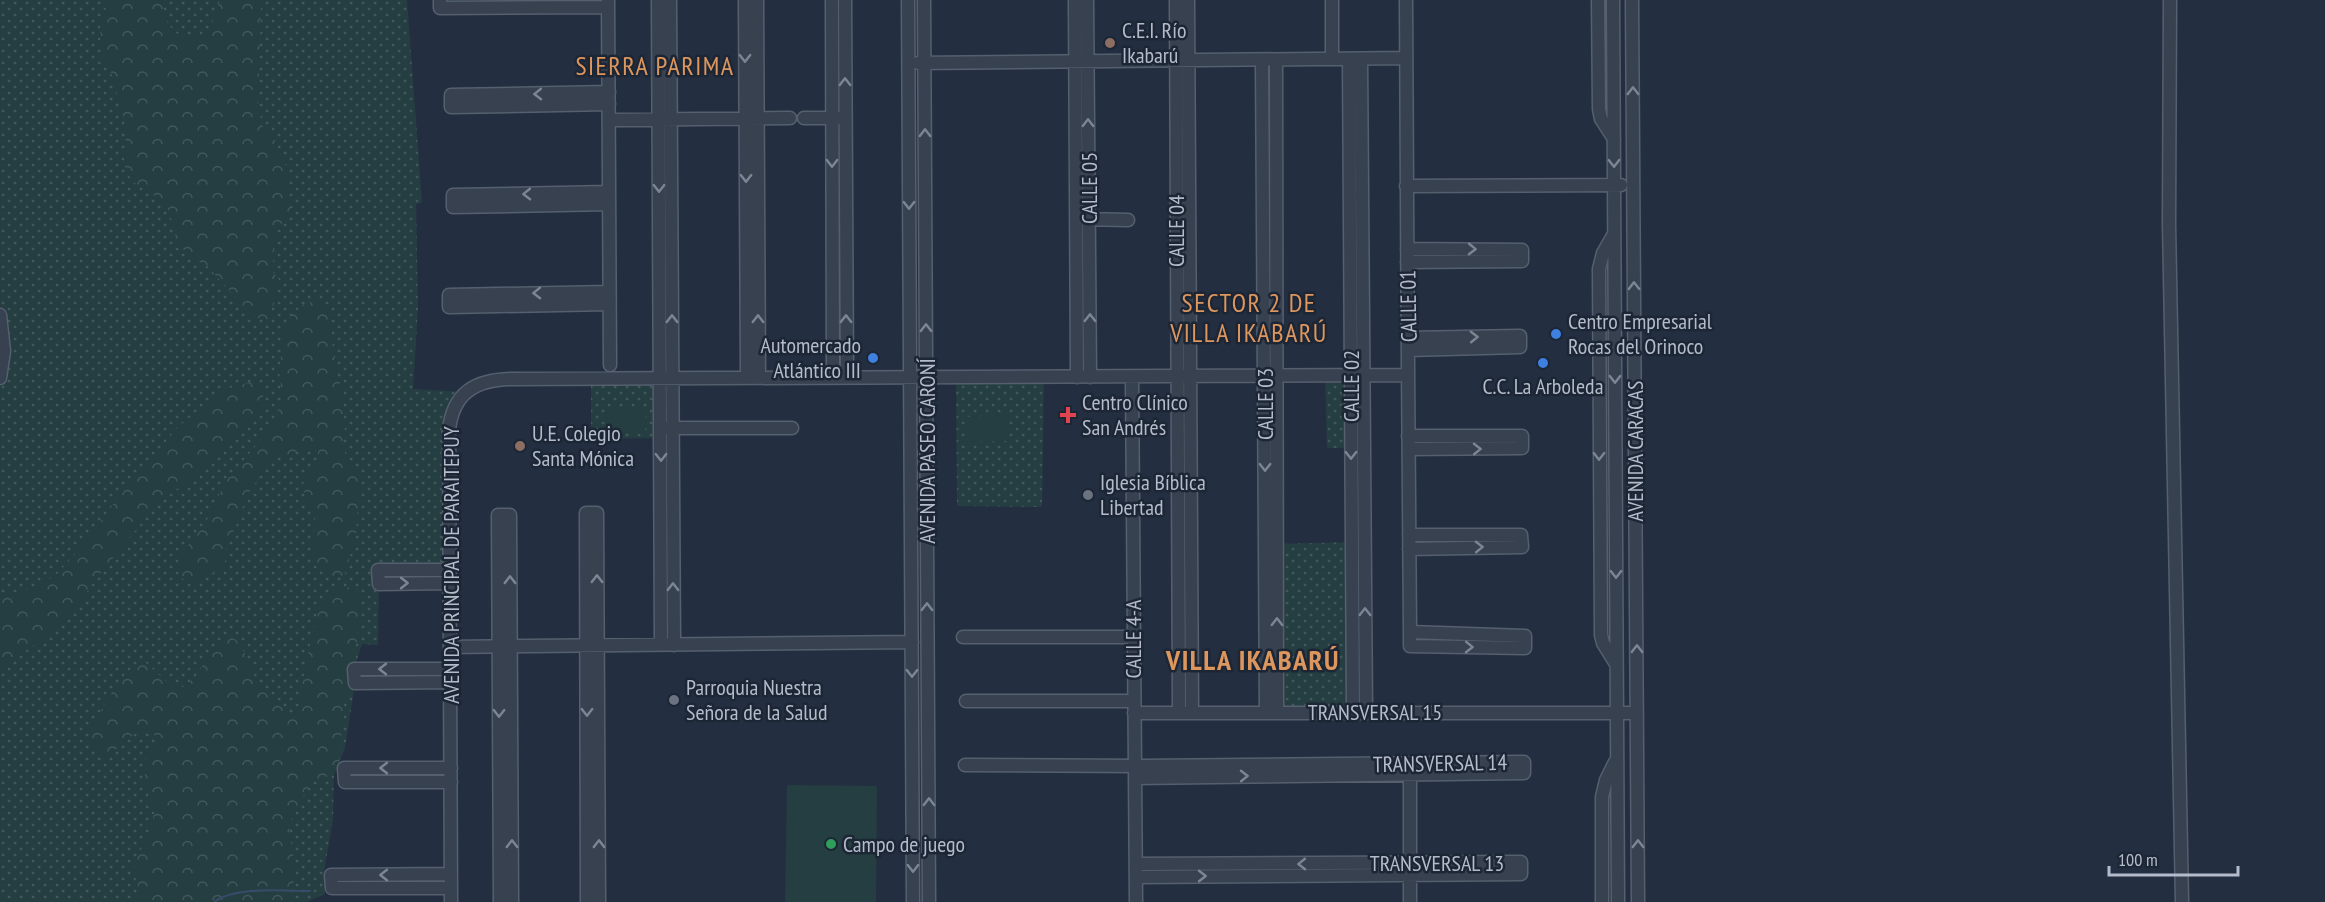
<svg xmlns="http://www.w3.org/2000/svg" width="2325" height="902" font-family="'PT Sans Narrow',sans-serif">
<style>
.grass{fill:url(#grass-dots)}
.forest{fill:url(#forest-crowns)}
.garden{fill:#253e41}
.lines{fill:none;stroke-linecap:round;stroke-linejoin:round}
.stream{stroke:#374c6b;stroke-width:2}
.minor-casing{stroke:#555f6e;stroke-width:15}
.minor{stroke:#374150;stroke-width:12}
.oneway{stroke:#7c8594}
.education-dot{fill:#8d6e63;stroke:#1c2635;stroke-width:2}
.shop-dot{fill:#3f7fe0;stroke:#1c2635;stroke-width:2}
.health-dot{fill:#e0444e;stroke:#1c2635;stroke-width:2}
.worship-dot{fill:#6b7280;stroke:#1c2635;stroke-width:2}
.leisure-dot{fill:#2e9e5b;stroke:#1c2635;stroke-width:2}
.labels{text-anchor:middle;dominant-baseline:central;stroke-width:5;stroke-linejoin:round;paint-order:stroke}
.poi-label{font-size:22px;fill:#b4bccb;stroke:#1c2635;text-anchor:start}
.street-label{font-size:22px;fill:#b4bccb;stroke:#1c2635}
.quarter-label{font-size:26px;letter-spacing:1.5px;fill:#dc965e;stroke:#1c2635}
.district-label{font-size:28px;font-weight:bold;letter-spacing:1.5px;fill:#dc965e;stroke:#1c2635}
</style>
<defs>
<pattern id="grass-dots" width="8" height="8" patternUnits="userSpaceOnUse" patternTransform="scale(1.5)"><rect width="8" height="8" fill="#253e41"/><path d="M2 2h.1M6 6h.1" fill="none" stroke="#42585b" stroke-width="1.8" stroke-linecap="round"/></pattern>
<pattern id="forest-crowns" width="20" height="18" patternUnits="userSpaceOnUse" patternTransform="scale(1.5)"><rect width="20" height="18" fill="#253e41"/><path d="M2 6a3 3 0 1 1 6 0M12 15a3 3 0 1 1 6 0" fill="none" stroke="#42585b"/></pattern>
</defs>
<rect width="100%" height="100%" fill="#232f41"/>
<path class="grass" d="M0 0H407L422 203 416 204 418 308 413 389 466 392 452 413 450 583 379 584 378 645 362 644 354 669H450V682L355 683 345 748 334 774 333 819 324 872 325 894 307 902H0Z
M440 0H608V7L440 8Z
M658 0H670L674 645H661L660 438 591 439V378H660Z
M1349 59H1361L1365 712 1265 713 1263 60H1275L1278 544 1351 542V448H1327L1325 375H1350Z
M956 377H1044L1042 507 957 506Z"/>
<path class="forest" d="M111 0H161C170 26 169 39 200 37L211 26 220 0H257L261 8 258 105 263 127 274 138 287 168V191L291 205 289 216 279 227 274 239 273 272 279 279 276 298 268 319H260L252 315 207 266 193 258 178 245 169 211 162 201 133 182 127 173 124 164 126 134 124 119 110 69 101 53 100 18Z
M324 301 331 323 333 351 337 360V371L342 392 345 431 342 444 348 461 360 475 356 535 345 574 339 577 325 574 322 568 313 565 315 512 305 498 303 484 305 479 318 464V452L312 448 279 457 266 468 247 495 235 529 226 542V560L221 568 197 582 184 581 178 570 177 563 185 549 196 536 212 512 224 483 276 422 282 395 279 371 284 329 292 315 305 303Z
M254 381 262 388 264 404 209 465 157 504 96 579 77 606 33 646 0 668V597L43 584 57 574 85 543 114 503 178 427 223 390Z
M333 586 353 588 360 591V625L343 711 339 766 334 774 310 783C304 797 293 811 290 825 288 836 292 843 293 853 295 867 296 892 285 902H139L140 893 133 870 136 860 151 828 155 809 144 785 146 759 155 742 154 732C133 726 122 747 107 757L94 748 88 737C99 714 120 669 144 661L176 690C184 687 189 683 195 677 203 668 224 622 240 644 246 654 249 668 256 678 265 693 282 700 288 717L294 718 299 712C301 688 315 598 333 586Z"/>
<path class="garden" d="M607 408 646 409 645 434 606 432Z
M1009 415V441L966 442 965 417Z
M787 785 877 786 876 902H785Z"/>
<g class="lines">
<path class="stream" d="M214 902C236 886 284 891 310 891"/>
<g class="minor-casing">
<path id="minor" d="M440 0V8L608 7
M608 0 610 365
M658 0 661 645
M670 0 674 645
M745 0 747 377
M757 0 759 377
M832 0 833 377
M845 0 847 377
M908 0 913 902
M924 0 929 902
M1075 0 1077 377
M1087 0 1090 377
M1176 0 1179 713
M1188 0 1192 713
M1332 0V59
M1406 0C1406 211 1409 421 1410 632V646L1525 648V636L1410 632
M1598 0 1599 109 1601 119 1614 139
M1613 0 1618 902
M1632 0 1638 902
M2170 0 2169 224 2182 902
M1349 59 1353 712
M1361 59 1366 712
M1262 60 1266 713
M1276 60 1277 713
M918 63 1406 58
M609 92 451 95V107L609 104
M804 118H838
M609 120 790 118
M1406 186 1621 185
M609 192 453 195V207L609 204
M1083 219 1128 220
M1614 234 1603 253 1599 269 1601 635 1603 643 1616 664
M1407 249 1522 250V261L1407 262
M609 292 449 295V307L609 304
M0 315 4 351 0 378
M1408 338 1520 336V347L1408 350
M1132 377 1136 902
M665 428H792
M1408 436H1522V448L1409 449
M1409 535H1521L1522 547 1409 549
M449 570H378L379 584 450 583
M963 637H1134
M450 647 912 642
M450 669H354L355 683 450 682
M966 701H1134
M1134 713H1637
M965 765 1143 766 1524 762V773L1135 778
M451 768H344L345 782H451
M1410 768V902
M1136 864 1521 862V874L1136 877
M451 874 331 875 332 888H451
M451 902 449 430C453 392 476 380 510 379L1408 375
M500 902 498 515H510L512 902
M587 902 586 513H597L599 902
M1602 902V797L1606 780 1615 762"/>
</g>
<use href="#minor" class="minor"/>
</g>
<defs><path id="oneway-chevron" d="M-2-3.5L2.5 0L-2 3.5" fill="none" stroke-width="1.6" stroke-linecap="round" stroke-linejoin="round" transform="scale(1.5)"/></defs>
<g class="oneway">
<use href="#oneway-chevron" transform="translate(745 58) rotate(90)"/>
<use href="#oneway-chevron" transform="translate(845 82) rotate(-90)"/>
<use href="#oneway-chevron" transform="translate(1633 91) rotate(-90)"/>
<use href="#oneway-chevron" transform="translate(538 94) rotate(179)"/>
<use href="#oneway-chevron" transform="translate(1088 123) rotate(-90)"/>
<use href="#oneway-chevron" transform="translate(925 133) rotate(-90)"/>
<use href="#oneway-chevron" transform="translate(832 163) rotate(90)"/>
<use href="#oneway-chevron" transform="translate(1614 163) rotate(89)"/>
<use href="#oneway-chevron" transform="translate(746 178) rotate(90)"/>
<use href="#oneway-chevron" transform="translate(659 188) rotate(90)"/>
<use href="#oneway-chevron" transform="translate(527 194) rotate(179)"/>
<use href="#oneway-chevron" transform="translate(909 205) rotate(90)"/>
<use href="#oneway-chevron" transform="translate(1472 249) rotate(1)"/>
<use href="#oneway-chevron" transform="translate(1634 286) rotate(-91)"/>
<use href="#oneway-chevron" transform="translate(537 293) rotate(179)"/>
<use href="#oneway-chevron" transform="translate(1090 318) rotate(-90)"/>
<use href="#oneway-chevron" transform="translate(672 319) rotate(-90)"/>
<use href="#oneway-chevron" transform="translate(758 319) rotate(-90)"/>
<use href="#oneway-chevron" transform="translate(846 319) rotate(-90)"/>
<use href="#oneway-chevron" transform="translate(926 328) rotate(-90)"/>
<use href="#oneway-chevron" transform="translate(1474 337) rotate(-1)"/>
<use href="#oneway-chevron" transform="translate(1615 379) rotate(90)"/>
<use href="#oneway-chevron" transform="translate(1477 449) rotate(-1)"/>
<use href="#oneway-chevron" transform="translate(1351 455) rotate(90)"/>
<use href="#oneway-chevron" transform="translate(1599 456) rotate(90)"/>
<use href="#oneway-chevron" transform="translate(661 457) rotate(90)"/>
<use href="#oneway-chevron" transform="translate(1265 467) rotate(90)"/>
<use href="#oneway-chevron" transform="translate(1479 547) rotate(-1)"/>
<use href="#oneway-chevron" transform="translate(1616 574) rotate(90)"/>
<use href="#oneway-chevron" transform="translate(597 579) rotate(-90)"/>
<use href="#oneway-chevron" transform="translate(510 580) rotate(-90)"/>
<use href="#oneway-chevron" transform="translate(404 583)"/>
<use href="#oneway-chevron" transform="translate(673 587) rotate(-90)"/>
<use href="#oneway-chevron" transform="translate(927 607) rotate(-90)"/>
<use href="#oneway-chevron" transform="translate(1365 612) rotate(-90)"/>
<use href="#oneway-chevron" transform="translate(1277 622) rotate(-90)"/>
<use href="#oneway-chevron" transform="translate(1469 647) rotate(1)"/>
<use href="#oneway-chevron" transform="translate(1637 649) rotate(-90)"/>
<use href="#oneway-chevron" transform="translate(383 669) rotate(180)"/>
<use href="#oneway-chevron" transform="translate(912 673) rotate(90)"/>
<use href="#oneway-chevron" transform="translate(587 712) rotate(90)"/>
<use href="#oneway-chevron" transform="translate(499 713) rotate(90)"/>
<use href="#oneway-chevron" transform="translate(384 768) rotate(180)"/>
<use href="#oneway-chevron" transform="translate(1244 776) rotate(-1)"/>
<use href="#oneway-chevron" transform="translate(929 802) rotate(-90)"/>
<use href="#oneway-chevron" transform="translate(512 844) rotate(-90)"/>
<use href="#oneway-chevron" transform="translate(599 844) rotate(-90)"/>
<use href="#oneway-chevron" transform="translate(1638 844) rotate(-90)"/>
<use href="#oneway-chevron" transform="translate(1302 864) rotate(179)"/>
<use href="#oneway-chevron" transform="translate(913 868) rotate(90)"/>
<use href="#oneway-chevron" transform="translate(384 875) rotate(180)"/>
<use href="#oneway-chevron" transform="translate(1202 876)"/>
</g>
<g class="education-dot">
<circle cx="1110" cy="43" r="6"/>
<circle cx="520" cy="446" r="6"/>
</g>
<g class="shop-dot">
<circle cx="1556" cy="334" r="6"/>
<circle cx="873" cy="358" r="6"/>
<circle cx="1543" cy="363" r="6"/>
</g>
<path class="health-dot" d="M1065 406h6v6h6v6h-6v6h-6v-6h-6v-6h6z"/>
<g class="worship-dot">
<circle cx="1088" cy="495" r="6"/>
<circle cx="674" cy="700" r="6"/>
</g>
<circle class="leisure-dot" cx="831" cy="844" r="6"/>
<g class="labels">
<g class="poi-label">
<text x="1122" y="30">C.E.I. Río<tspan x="1122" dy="25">Ikabarú</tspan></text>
<text x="1568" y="321">Centro Empresarial<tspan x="1568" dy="25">Rocas del Orinoco</tspan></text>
<text x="861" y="345" text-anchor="end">Automercado<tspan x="861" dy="25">Atlántico III</tspan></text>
<text x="1543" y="386" text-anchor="middle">C.C. La Arboleda</text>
<text x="1082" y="402">Centro Clínico<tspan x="1082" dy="25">San Andrés</tspan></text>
<text x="532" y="433">U.E. Colegio<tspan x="532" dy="25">Santa Mónica</tspan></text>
<text x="1100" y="482">Iglesia Bíblica<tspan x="1100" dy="25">Libertad</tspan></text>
<text x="686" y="687">Parroquia Nuestra<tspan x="686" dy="25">Señora de la Salud</tspan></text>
<text x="843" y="844">Campo de juego</text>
</g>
<g class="street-label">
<text transform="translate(1089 188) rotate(-90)">CALLE 05</text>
<text transform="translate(1176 231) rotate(-90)">CALLE 04</text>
<text transform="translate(1408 306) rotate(-91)">CALLE 01</text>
<text transform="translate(1351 386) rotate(-90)">CALLE 02</text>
<text transform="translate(1265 404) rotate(-90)">CALLE 03</text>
<text transform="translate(927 451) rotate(-90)">AVENIDA PASEO CARONÍ</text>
<text transform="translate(1635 451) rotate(-90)">AVENIDA CARACAS</text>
<text transform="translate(451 565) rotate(-90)">AVENIDA PRINCIPAL DE PARAITEPUY</text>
<text transform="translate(1133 639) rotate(-90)">CALLE 4-A</text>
<text x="1375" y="712">TRANSVERSAL 15</text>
<text transform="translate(1440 763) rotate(-1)">TRANSVERSAL 14</text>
<text x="1437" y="863">TRANSVERSAL 13</text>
</g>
<g class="quarter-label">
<text x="655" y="65">SIERRA PARIMA</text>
<text x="1249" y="302">SECTOR 2 DE<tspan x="1249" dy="30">VILLA IKABARÚ</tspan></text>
</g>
<g class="district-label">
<text x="1253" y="659">VILLA IKABARÚ</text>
</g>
</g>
<path d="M2109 866v9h129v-9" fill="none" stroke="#b4bccb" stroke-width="3"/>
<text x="2118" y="866" font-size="18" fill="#b4bccb" stroke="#1c2635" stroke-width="4.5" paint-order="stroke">100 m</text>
</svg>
